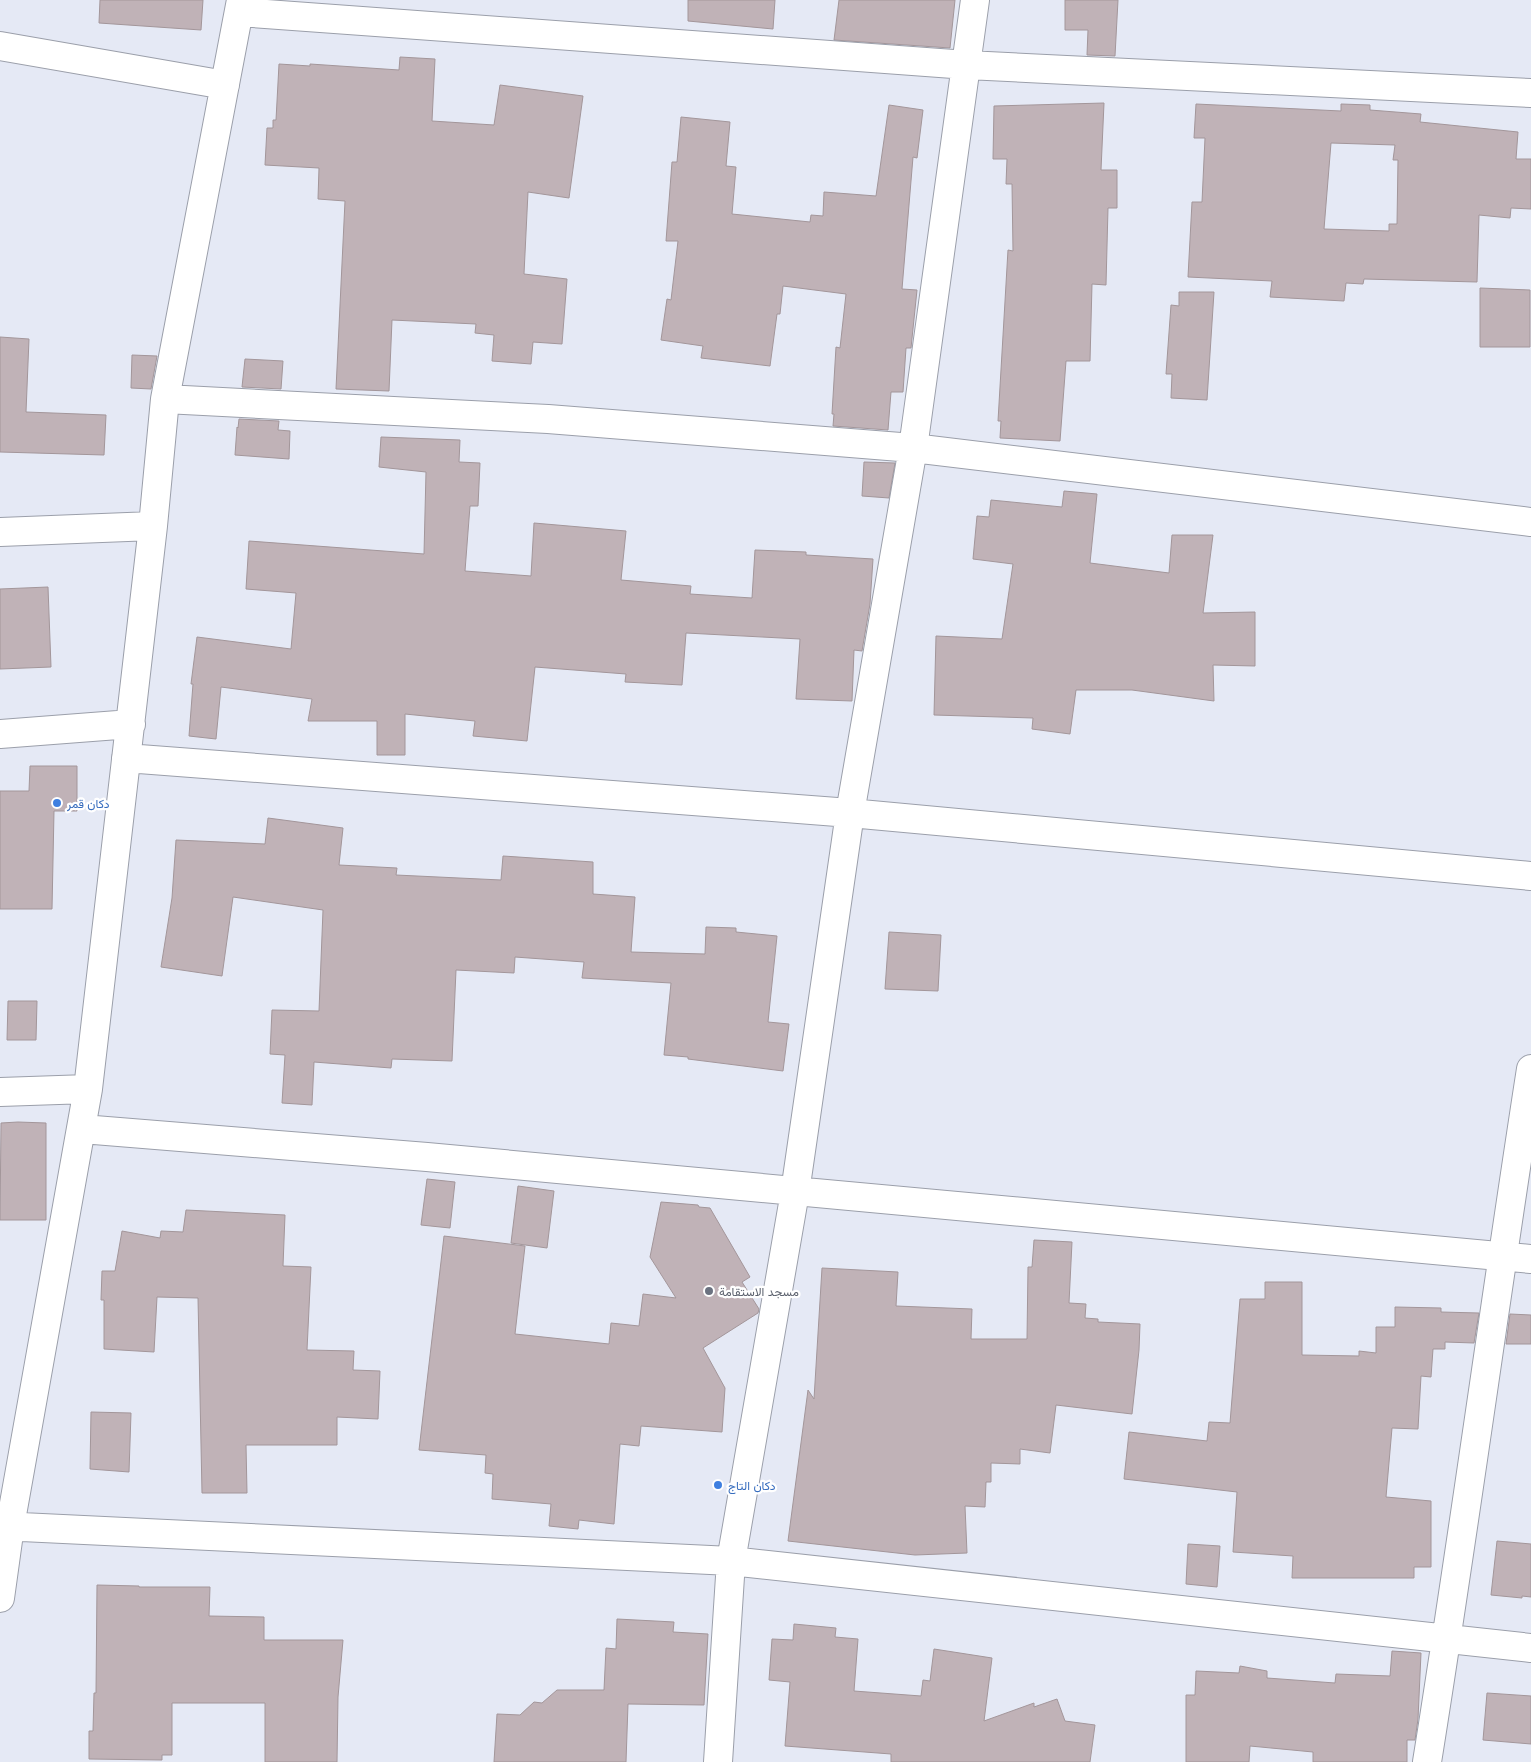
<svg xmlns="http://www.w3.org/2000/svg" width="1531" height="1762" font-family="Inter,Vazirmatn,sans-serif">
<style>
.building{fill:#c0b2b7;stroke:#a3969a;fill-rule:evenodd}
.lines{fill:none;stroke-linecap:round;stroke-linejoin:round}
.street-casing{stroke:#9b9faa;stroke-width:30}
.street{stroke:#fff;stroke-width:28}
.shop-dot{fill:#3f7fe0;stroke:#fff;stroke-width:2}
.worship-dot{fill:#6b7280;stroke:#fff;stroke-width:2}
.labels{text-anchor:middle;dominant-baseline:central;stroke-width:4.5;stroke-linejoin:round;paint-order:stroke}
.shop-label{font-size:12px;fill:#366cbe;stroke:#fff;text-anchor:start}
.worship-label{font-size:12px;fill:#5b616d;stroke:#fff;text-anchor:start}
</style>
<rect width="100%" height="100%" fill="#e5e9f5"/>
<path class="building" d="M100 0H203L201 30 99 23Z
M688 0H775L773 29 688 21Z
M839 0H955L950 48 834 40Z
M1065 0H1118L1115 56 1087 55 1088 30H1065Z
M400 57 435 59 432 121 494 125 500 85 583 96 569 198 528 192 524 274 567 279 562 344 533 342 531 364 492 361 494 335 475 333 476 324 392 320 389 391 336 389 345 201 318 199 319 168 265 165 267 128H273V120H276L279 64 310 66V64L399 70Z
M1104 103 1101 170H1117V208H1108L1106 285 1092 284 1090 361H1066L1060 441 1000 438 1001 421H998L1008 250 1013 251 1012 184H1006L1007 159H993L994 106Z
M1196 104 1341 111V104L1370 105V110L1421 114 1420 122 1518 132 1516 159H1531V209L1511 208 1510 218 1479 215 1477 282 1364 279 1363 284 1346 283 1344 301 1270 297 1272 281 1188 277 1192 202H1202L1205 138H1194ZM1331 143 1395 145 1393 160H1398L1397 224H1389V231L1324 229Z
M889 105 923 110 917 158 913 157 902 289 917 290 911 348H906L903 392H891L888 430 833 426 834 414H832L836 347 840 348 846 294 783 286 780 314H777L770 366 701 358 703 346 661 340 667 299 671 300 678 241H666L672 162H677L681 117 730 122 726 166 736 167 732 214 810 222 811 215 823 216 824 192 876 196Z
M1480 288 1530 290V347H1480Z
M1179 292H1214L1207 400 1171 398 1172 374H1166L1171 305 1179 306Z
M0 337 29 339 26 412 106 415 104 455 0 452Z
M132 355 157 356 151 389 131 388Z
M245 359 283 361 281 389 242 387Z
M239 419 279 421 278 430 290 431 289 459 235 455 237 427 238 428Z
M381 437 460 440 459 462 480 463 478 506H470L465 571 531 576 534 523 626 531 621 580 691 586 690 594 752 598 755 550 806 552V555L873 559 870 604 862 651 854 650 852 701 796 699 800 639 686 633 682 685 625 682 626 674 535 667 527 741 473 736 475 721 405 714V755H377V721H308L312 699 221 687 216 739 189 736 193 684H191L197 637 291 649 296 593 246 589 249 541 424 554 426 472 379 467Z
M864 462 895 463 889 498 862 496Z
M1064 491 1097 494 1090 563 1169 573 1172 535H1213L1203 613 1255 612V666L1213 665 1214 701 1132 690H1076L1070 734 1032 729 1033 718 934 715 936 636 1002 639 1013 564 973 559 977 516 989 517 991 500 1062 507Z
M48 587 51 667 0 669V589Z
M30 766H77V811H54L52 909H0V791H29Z
M268 818 343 828 339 865 397 868 396 875 501 880 503 856 593 862V894L635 897 631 952 705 954 706 927 736 928V932L777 936 768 1022 789 1024 783 1071 688 1059V1057L664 1055 671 983 582 978 584 962 515 957 514 973 456 970 452 1061 392 1059 391 1068 314 1062 312 1105 282 1103 285 1055 270 1054 272 1010 319 1011 323 910 233 897 222 976 161 967 172 898 176 840 265 844Z
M889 932 941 935 938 991 885 989Z
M8 1001H37L36 1040H7Z
M18 1122 46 1123V1220H0L1 1123Z
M427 1179 455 1182 450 1228 421 1225Z
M518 1186 554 1191 547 1248 511 1243Z
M661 1202 698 1205 699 1207 710 1208 750 1277 742 1282 759 1309 758 1313 703 1348 725 1388 722 1432 641 1426 639 1446 620 1444 614 1524 579 1520 578 1529 549 1526 551 1504 492 1499 493 1474 485 1473 486 1455 419 1450 444 1236 525 1246 515 1334 609 1344 611 1323 639 1326 643 1294 676 1298 650 1257Z
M186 1210 285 1215 283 1266 311 1267 307 1350 354 1351 353 1370 380 1371 378 1419 337 1417V1445H246L247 1493H202L198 1298 157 1297 154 1352 104 1349V1300H101L102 1271H115L122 1231 160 1238 161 1231 183 1232Z
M1034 1240 1072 1242 1069 1303 1086 1304 1085 1318 1098 1319V1322L1140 1324 1139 1350 1132 1414 1056 1405 1050 1453 1020 1449V1464L991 1463V1482H986L985 1507 965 1506 967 1553 915 1555 788 1541 808 1390 814 1399 822 1268 898 1272 896 1306 972 1309 971 1339H1027L1028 1267H1032Z
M1265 1282H1302V1355L1359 1356V1351L1376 1353V1327H1395V1307L1441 1308V1312L1479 1313 1474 1343 1445 1342V1349H1433L1431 1377 1421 1376 1418 1429 1392 1428 1386 1497 1431 1501V1567H1414V1578H1292L1293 1556 1233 1552 1237 1492 1124 1479 1129 1432 1207 1441 1209 1422 1230 1423 1240 1299H1265Z
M1510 1314 1531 1315V1344H1506Z
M91 1412 131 1413 129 1472 90 1469Z
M1497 1541 1531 1544V1597L1522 1596V1598L1491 1595Z
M1188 1544 1220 1546 1217 1587 1186 1584Z
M97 1585 139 1586V1587H210L209 1616 264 1617V1640H343L338 1697 337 1762H265V1703H172V1755H162V1760L89 1759V1731H93L94 1693H96Z
M617 1619 674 1622 673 1632 708 1634 704 1705 628 1704 626 1762H494L497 1714 520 1715 534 1702 542 1703 557 1690H604L606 1648 616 1649Z
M794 1624 836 1628 835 1637 858 1639 854 1691 921 1696 923 1680 930 1681 934 1649 992 1658 984 1721 1034 1703V1707L1057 1699 1065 1721 1095 1725 1090 1762H891V1754L785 1746 790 1682 769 1680 772 1639 793 1640Z
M1392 1651 1421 1653 1418 1719 1415 1740H1407V1762H1313V1752L1250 1746 1249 1762H1186V1695H1195L1196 1671 1239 1673 1240 1666 1267 1671V1678L1335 1683 1336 1674 1390 1676Z
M1487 1693 1531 1696V1744L1483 1740Z"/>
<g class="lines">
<g class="street-casing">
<path id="street" d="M239 12 967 65 1531 93
M0 46 225 85
M165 399 548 419 913 448 1531 522
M0 532 153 526
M0 734 131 724
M126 758 850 813 1531 876
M0 1092 88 1089
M82 1129 427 1157 1531 1259
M0 1526 731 1561 1531 1648
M0 1598 10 1526 88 1089 153 526 165 399 241 0
M718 1762 731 1561 795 1192 850 813 913 448 975 0
M1427 1762C1464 1532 1495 1300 1531 1069"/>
</g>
<use href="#street" class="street"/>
</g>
<g class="shop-dot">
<circle cx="57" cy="803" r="5"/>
<circle cx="718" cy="1485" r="5"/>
</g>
<circle class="worship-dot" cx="709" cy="1291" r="5"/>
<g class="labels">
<g class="shop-label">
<text x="67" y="803">دكان قمر</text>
<text x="728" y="1485">دكان التاج</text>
</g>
<g class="worship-label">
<text x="719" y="1291">مسجد الاستقامة</text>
</g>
</g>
</svg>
